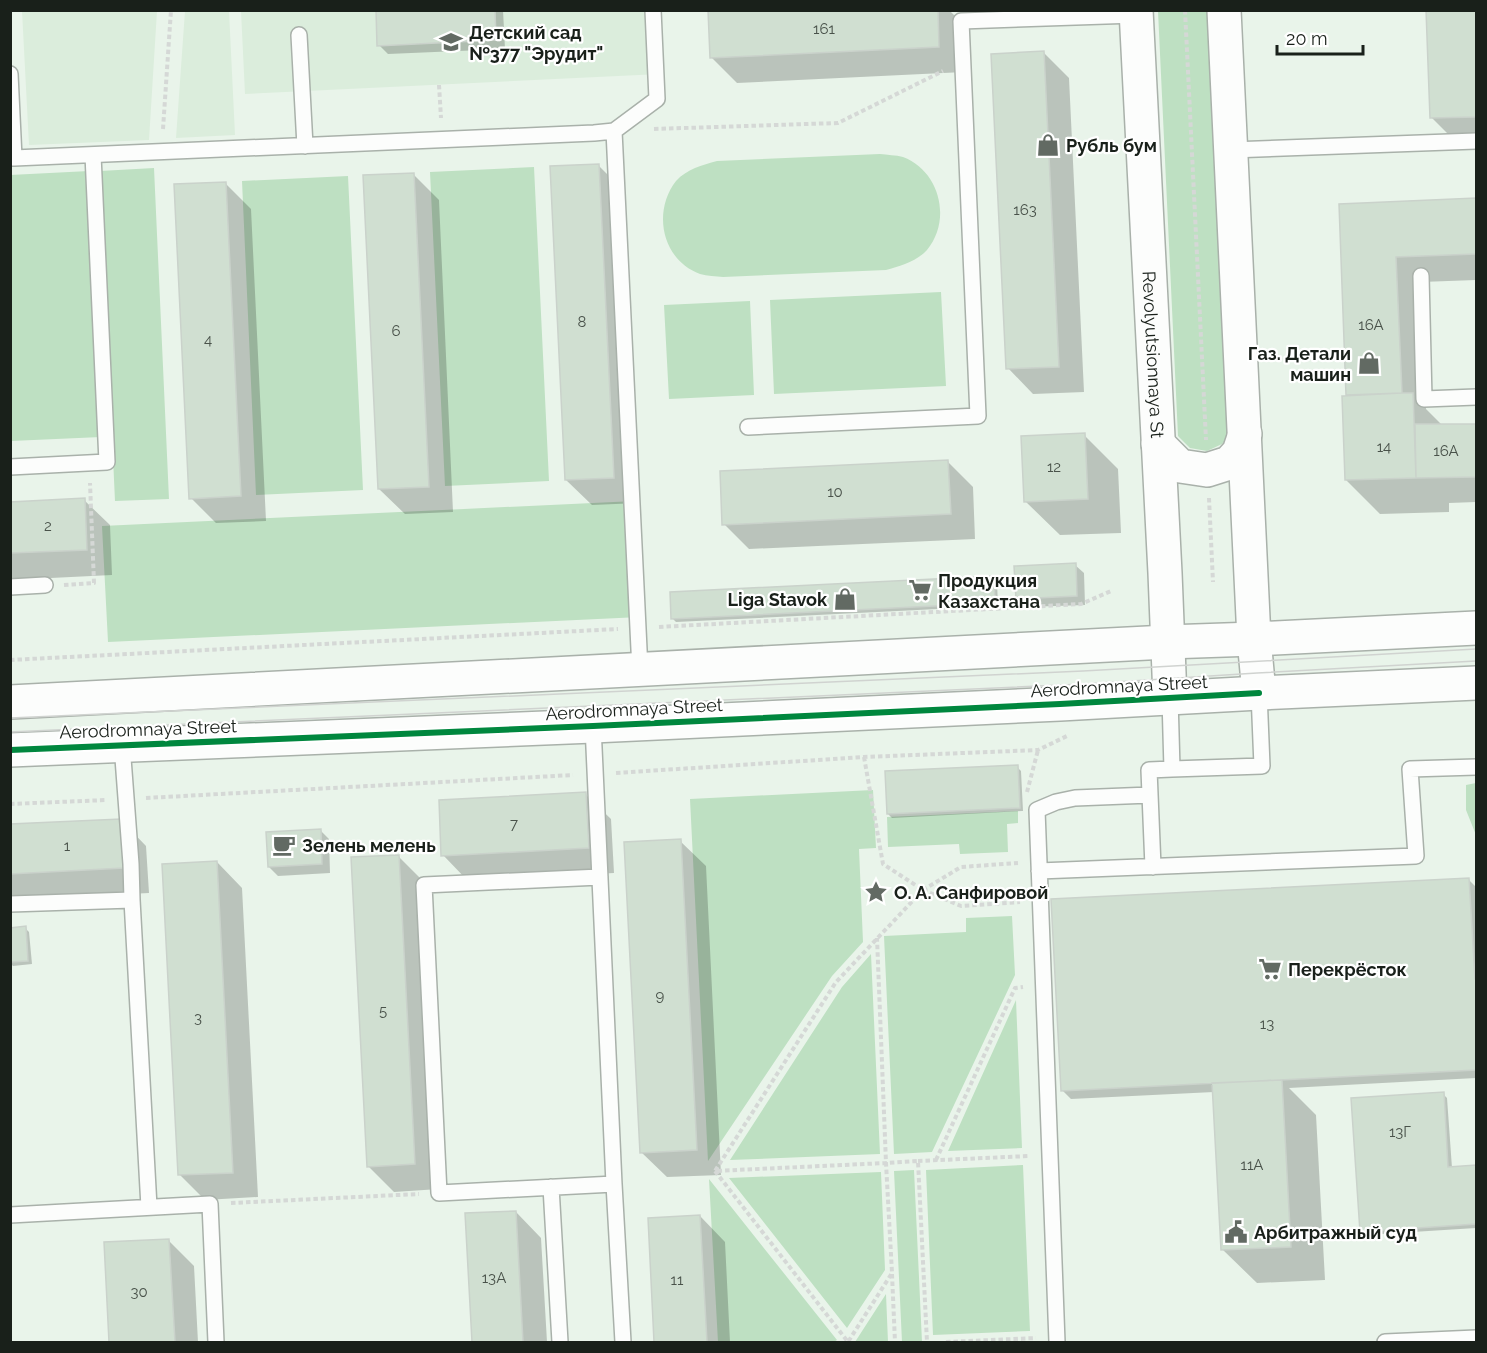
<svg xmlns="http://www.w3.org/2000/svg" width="1487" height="1353" font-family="Raleway,sans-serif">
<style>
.built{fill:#dbeddc}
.green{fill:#bee0c2}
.shadow{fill:#0003}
.building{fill:#d0dfd1;stroke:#cad2cb;stroke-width:1.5}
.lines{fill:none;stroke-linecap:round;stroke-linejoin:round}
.service-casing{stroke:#a9b1aa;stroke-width:18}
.tertiary-casing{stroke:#a9b1aa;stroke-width:36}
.secondary-casing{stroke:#a9b1aa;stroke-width:36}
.path{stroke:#d5d8d6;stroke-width:4;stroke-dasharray:4.5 3;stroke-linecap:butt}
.service{stroke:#fcfdfc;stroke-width:15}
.tertiary{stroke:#fcfdfc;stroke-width:33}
.secondary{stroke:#fcfdfc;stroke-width:33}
.tram{stroke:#d0d3d0;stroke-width:1.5}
.cycleway-casing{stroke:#fff;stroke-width:10}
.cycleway{stroke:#00873e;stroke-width:6}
.labels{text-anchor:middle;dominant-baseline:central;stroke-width:4.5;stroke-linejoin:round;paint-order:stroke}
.number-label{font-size:15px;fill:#49524a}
.poi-label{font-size:18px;font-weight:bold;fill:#19201a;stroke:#fff;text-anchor:start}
.street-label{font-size:18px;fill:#19201a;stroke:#fff}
</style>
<rect width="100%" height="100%" fill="#e9f4ea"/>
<path class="built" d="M22 11H157L149 140 29 145Z
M185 11H229L235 135 176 138Z
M241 11H657L660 74 245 94Z"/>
<path class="green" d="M1158 11H1212L1233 433 1222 444 1207 451 1190 448 1178 436Z
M880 154C887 155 896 155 903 157 940 171 952 220 927 250 916 262 900 266 886 270L723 277C716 276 707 276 700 274 662 260 652 212 676 181 687 169 702 165 717 161Z
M534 167 549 481 445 486 430 172Z
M154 168 169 499 115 501 100 171Z
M89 171 101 437 11 441 10 175Z
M348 176 363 490 256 495 242 181Z
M941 292 946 386 774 394 770 300Z
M750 301 754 395 669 399 664 305Z
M635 501 640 617 108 642 102 526Z
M1476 783V835L1466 810V785Z
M873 790 876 848 859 849 863 942 832 976 708 1161 690 799Z
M1018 811V823L1007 824 1008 852 960 854 959 844 888 847 887 817Z
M1012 916 1015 975 932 1152 894 1154 884 936 966 932V918Z
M871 954 880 1154 730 1160 842 987Z
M1016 1000 1022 1148 948 1151Z
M1023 1165 1030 1331 933 1335 926 1170Z
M914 1170 922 1342H902L894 1171Z
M881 1172 885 1270 847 1328 729 1178Z
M709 1179 837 1340 834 1342H718Z
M886 1294 888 1342H855Z"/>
<path class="shadow" d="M377 10H503L505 49 388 54 379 45Z
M709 10H949L962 23 964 72 737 83 711 57Z
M1427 10H1476V142L1457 143 1432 118Z
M1043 52 1069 78 1084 392 1033 394 1008 368Z
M599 166 624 191 639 503 592 505 566 480Z
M413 174 439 200 453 512 405 514 379 489Z
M225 183 251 209 266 521 216 523 191 498Z
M1476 200V280L1421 282 1426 409 1443 426 1476 425V502L1449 503V512L1380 514 1346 480 1350 397 1348 394 1340 205Z
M1084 435 1118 469 1121 533 1060 535 1025 501Z
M947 461 973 487 975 539 749 549 724 524Z
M84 500 110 525 112 575 10 580V503Z
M1075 565 1084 573 1085 605 1026 607 1018 598Z
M993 578 997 582 998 606 676 622 672 618Z
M1017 767 1021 771 1023 811 892 818 888 814Z
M585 794 611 819 614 873 468 881 443 855Z
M121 820 146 846 149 893 10 900V826Z
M320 830 329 839 330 873 278 876 269 867Z
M680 841 706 866 721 1175 667 1177 641 1152Z
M398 856 424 882 439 1189 394 1192 368 1166Z
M217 862 242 888 258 1197 205 1200 180 1175Z
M1469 880 1476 887V1078L1289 1088 1316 1115 1325 1280 1257 1283 1222 1249 1214 1092 1071 1099 1062 1090Z
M25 928 29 932 32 964 13 966 10 963V929Z
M1443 1094 1447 1098 1452 1168 1476 1167V1228L1365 1235 1361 1231Z
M516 1212 541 1238 547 1342H473L467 1215Z
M700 1216 725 1242 730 1342H655L649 1219Z
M169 1241 194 1266 198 1342H111L106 1243Z"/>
<path class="building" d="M376 10H495L496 40 377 46Z
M708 10H938L939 47 710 58Z
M1426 10H1476V117L1430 118Z
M1044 51 1059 367 1006 369 991 54Z
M599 164 614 478 565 480 550 166Z
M414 173 429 487 378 489 363 175Z
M226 182 241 496 189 499 174 184Z
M1476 198V254L1396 257 1402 393 1346 395 1339 204Z
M1402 393H1413L1416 478 1345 480 1342 396Z
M1415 424H1476V477L1416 478Z
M1085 433 1088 499 1024 502 1021 436Z
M948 460 951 514 722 525 720 471Z
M85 498 87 550 10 553V502Z
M1076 563 1077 596 1016 599 1014 566Z
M994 576 995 603 671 619 670 592Z
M1018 765 1020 808 887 814 885 771Z
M586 792 589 848 441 856 439 800Z
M121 819 124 868 10 874V824Z
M321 829 322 864 268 867 266 832Z
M681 839 697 1150 640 1153 624 842Z
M399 855 415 1164 367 1167 351 857Z
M217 861 233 1173 178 1175 162 864Z
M1469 878 1475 979H1476V1070L1061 1091 1051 899Z
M26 926 28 961 10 962V928Z
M1282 1080 1291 1247 1221 1250 1212 1083Z
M1444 1092 1448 1167 1476 1165V1224L1360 1232 1351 1098Z
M516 1211 523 1342H472L465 1213Z
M700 1215 707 1342H654L648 1218Z
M169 1239 175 1342H109L104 1242Z"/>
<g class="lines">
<g class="service-casing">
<path id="service" d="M299 35 305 146
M10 74 14 158H10
M1231 150 1476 141
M14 158 594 133 614 131
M1421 276 1424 399 1476 397
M748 427 978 416 961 21 1136 15
M10 467 107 462 93 155
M10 587 45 585
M640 670 614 131 657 99 653 10
M1170 698 1172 769 1262 766 1259 693
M593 726 614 1184 439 1193 424 885 600 877
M122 745 131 864 132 900
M1153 867 1149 770 1172 769
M1039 871 1416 856 1410 769 1476 767
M10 904 132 900 149 1207
M614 1184 623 1342
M551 1187 560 1342
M10 1215 210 1204 216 1342
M1057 1342 1037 810 1056 802 1075 798 1150 795
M1385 1342 1476 1338"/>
</g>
<g class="tertiary-casing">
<path id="tertiary" d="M10 702 1167 642 1254 639
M10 750 593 726 1060 704 1259 693"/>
</g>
<g class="secondary-casing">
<g id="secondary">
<path id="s1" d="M1136 10 1165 573 1170 698"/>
<path d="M1224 10 1254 639 1259 693 1476 683"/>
<path d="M1158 444 1180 466 1207 470 1229 463 1239 452 1245 434"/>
<path d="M1254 639 1476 628"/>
</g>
</g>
<path class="path" d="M1185 10 1206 440
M439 85 441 118
M163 129 171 10
M654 129 838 123 943 71
M1209 498 1213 582
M64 585 94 583 90 483
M659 627 1081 604 1111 591
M10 660 618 629
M864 757 883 864 923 890 836 982 715 1171 886 1163 877 938
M616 773 864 757 1038 750 1067 736
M1027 792 1038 750
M146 798 573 775
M10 804 106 800
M923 890 961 867 1018 863
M923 890 961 906 1020 902
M936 1160 1015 988 1023 987
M918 1161 1029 1156
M715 1171 848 1342 892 1273 886 1163 918 1161 927 1342
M231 1203 419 1194
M892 1274 895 1342
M946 1342 1036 1338"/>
<use href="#service" class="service"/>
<use href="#tertiary" class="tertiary"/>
<use href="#secondary" class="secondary"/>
<path class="tram" d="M10 718 1083 671 1476 649
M10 732 1084 684 1257 673 1476 661"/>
<g class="cycleway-casing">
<path id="cycleway" d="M10 750 593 726 1060 704 1259 693"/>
</g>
<use href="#cycleway" class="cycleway"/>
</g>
<defs>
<g id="school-bare" transform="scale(1.8)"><path d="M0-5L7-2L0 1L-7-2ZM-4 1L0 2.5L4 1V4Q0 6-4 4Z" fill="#626a63" stroke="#fff" stroke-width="2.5" paint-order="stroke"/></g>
<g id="shop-bare" transform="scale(1.8)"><path d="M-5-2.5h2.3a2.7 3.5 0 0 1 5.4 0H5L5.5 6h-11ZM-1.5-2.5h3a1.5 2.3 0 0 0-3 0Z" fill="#626a63" stroke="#fff" stroke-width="2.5" paint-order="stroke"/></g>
<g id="supermarket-bare" transform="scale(1.8)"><path d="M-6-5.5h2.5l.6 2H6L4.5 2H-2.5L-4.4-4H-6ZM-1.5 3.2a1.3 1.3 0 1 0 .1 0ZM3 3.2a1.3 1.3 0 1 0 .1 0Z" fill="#626a63" stroke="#fff" stroke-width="2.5" paint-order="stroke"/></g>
<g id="cafe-bare" transform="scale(1.8)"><path d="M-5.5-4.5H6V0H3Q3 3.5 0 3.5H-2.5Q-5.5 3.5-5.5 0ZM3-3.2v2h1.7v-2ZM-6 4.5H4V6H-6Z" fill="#626a63" stroke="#fff" stroke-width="2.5" paint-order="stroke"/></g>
<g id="sight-bare" transform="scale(1.8)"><path d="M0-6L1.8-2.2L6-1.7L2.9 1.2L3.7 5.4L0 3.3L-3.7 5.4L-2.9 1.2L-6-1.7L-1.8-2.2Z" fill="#626a63" stroke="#fff" stroke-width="2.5" paint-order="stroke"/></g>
<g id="civic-bare" transform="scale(1.8)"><path d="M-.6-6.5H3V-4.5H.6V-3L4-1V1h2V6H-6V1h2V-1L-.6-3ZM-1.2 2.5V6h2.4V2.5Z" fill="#626a63" stroke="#fff" stroke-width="2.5" paint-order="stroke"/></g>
</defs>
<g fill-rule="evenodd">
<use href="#school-bare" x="451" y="42"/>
<use href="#shop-bare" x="1048" y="145"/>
<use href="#shop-bare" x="1369" y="363"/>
<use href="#supermarket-bare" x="920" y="590"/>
<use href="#shop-bare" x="845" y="599"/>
<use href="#cafe-bare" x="284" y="845"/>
<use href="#sight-bare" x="876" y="892"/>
<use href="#supermarket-bare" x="1270" y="969"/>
<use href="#civic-bare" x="1236" y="1232"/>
</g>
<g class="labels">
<g class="number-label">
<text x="824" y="29">161</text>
<text x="1025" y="210">163</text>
<text x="582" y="322">8</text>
<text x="1371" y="325">16А</text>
<text x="396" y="331">6</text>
<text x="208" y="340">4</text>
<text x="1384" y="447">14</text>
<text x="1446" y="451">16А</text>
<text x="1054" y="467">12</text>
<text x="835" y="492">10</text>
<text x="48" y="526">2</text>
<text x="514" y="824">7</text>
<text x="67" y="846">1</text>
<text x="660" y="996">9</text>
<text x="383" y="1011">5</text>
<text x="198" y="1018">3</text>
<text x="1267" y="1024">13</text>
<text x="1400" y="1132">13Г</text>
<text x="1252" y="1165">11А</text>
<text x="494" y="1278">13А</text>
<text x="677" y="1280">11</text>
<text x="139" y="1292">30</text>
</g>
<g class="poi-label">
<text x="469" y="32">Детский сад<tspan x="469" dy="21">№377 "Эрудит"</tspan></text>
<text x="1066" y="145">Рубль бум</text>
<text x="1351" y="353" text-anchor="end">Газ. Детали<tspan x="1351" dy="21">машин</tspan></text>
<text x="938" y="580">Продукция<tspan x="938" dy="21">Казахстана</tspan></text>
<text x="827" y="599" text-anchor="end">Liga Stavok</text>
<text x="302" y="845">Зелень мелень</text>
<text x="894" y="892">О. А. Санфировой</text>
<text x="1288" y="969">Перекрёсток</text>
<text x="1254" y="1232">Арбитражный суд</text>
</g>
<g class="street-label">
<text stroke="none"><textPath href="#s1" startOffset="345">Revolyutsionnaya St</textPath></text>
<text transform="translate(1119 686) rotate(-3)">Aerodromnaya Street</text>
<text transform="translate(634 709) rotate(-3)">Aerodromnaya Street</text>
<text transform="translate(148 729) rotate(-2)">Aerodromnaya Street</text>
</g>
</g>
<rect width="1487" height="1353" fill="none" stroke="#19201a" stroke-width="24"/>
<path d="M1277 45v9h86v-9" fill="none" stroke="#19201a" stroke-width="3"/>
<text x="1286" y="45" font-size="18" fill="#19201a" stroke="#ffffff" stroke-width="4.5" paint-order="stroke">20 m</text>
</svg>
